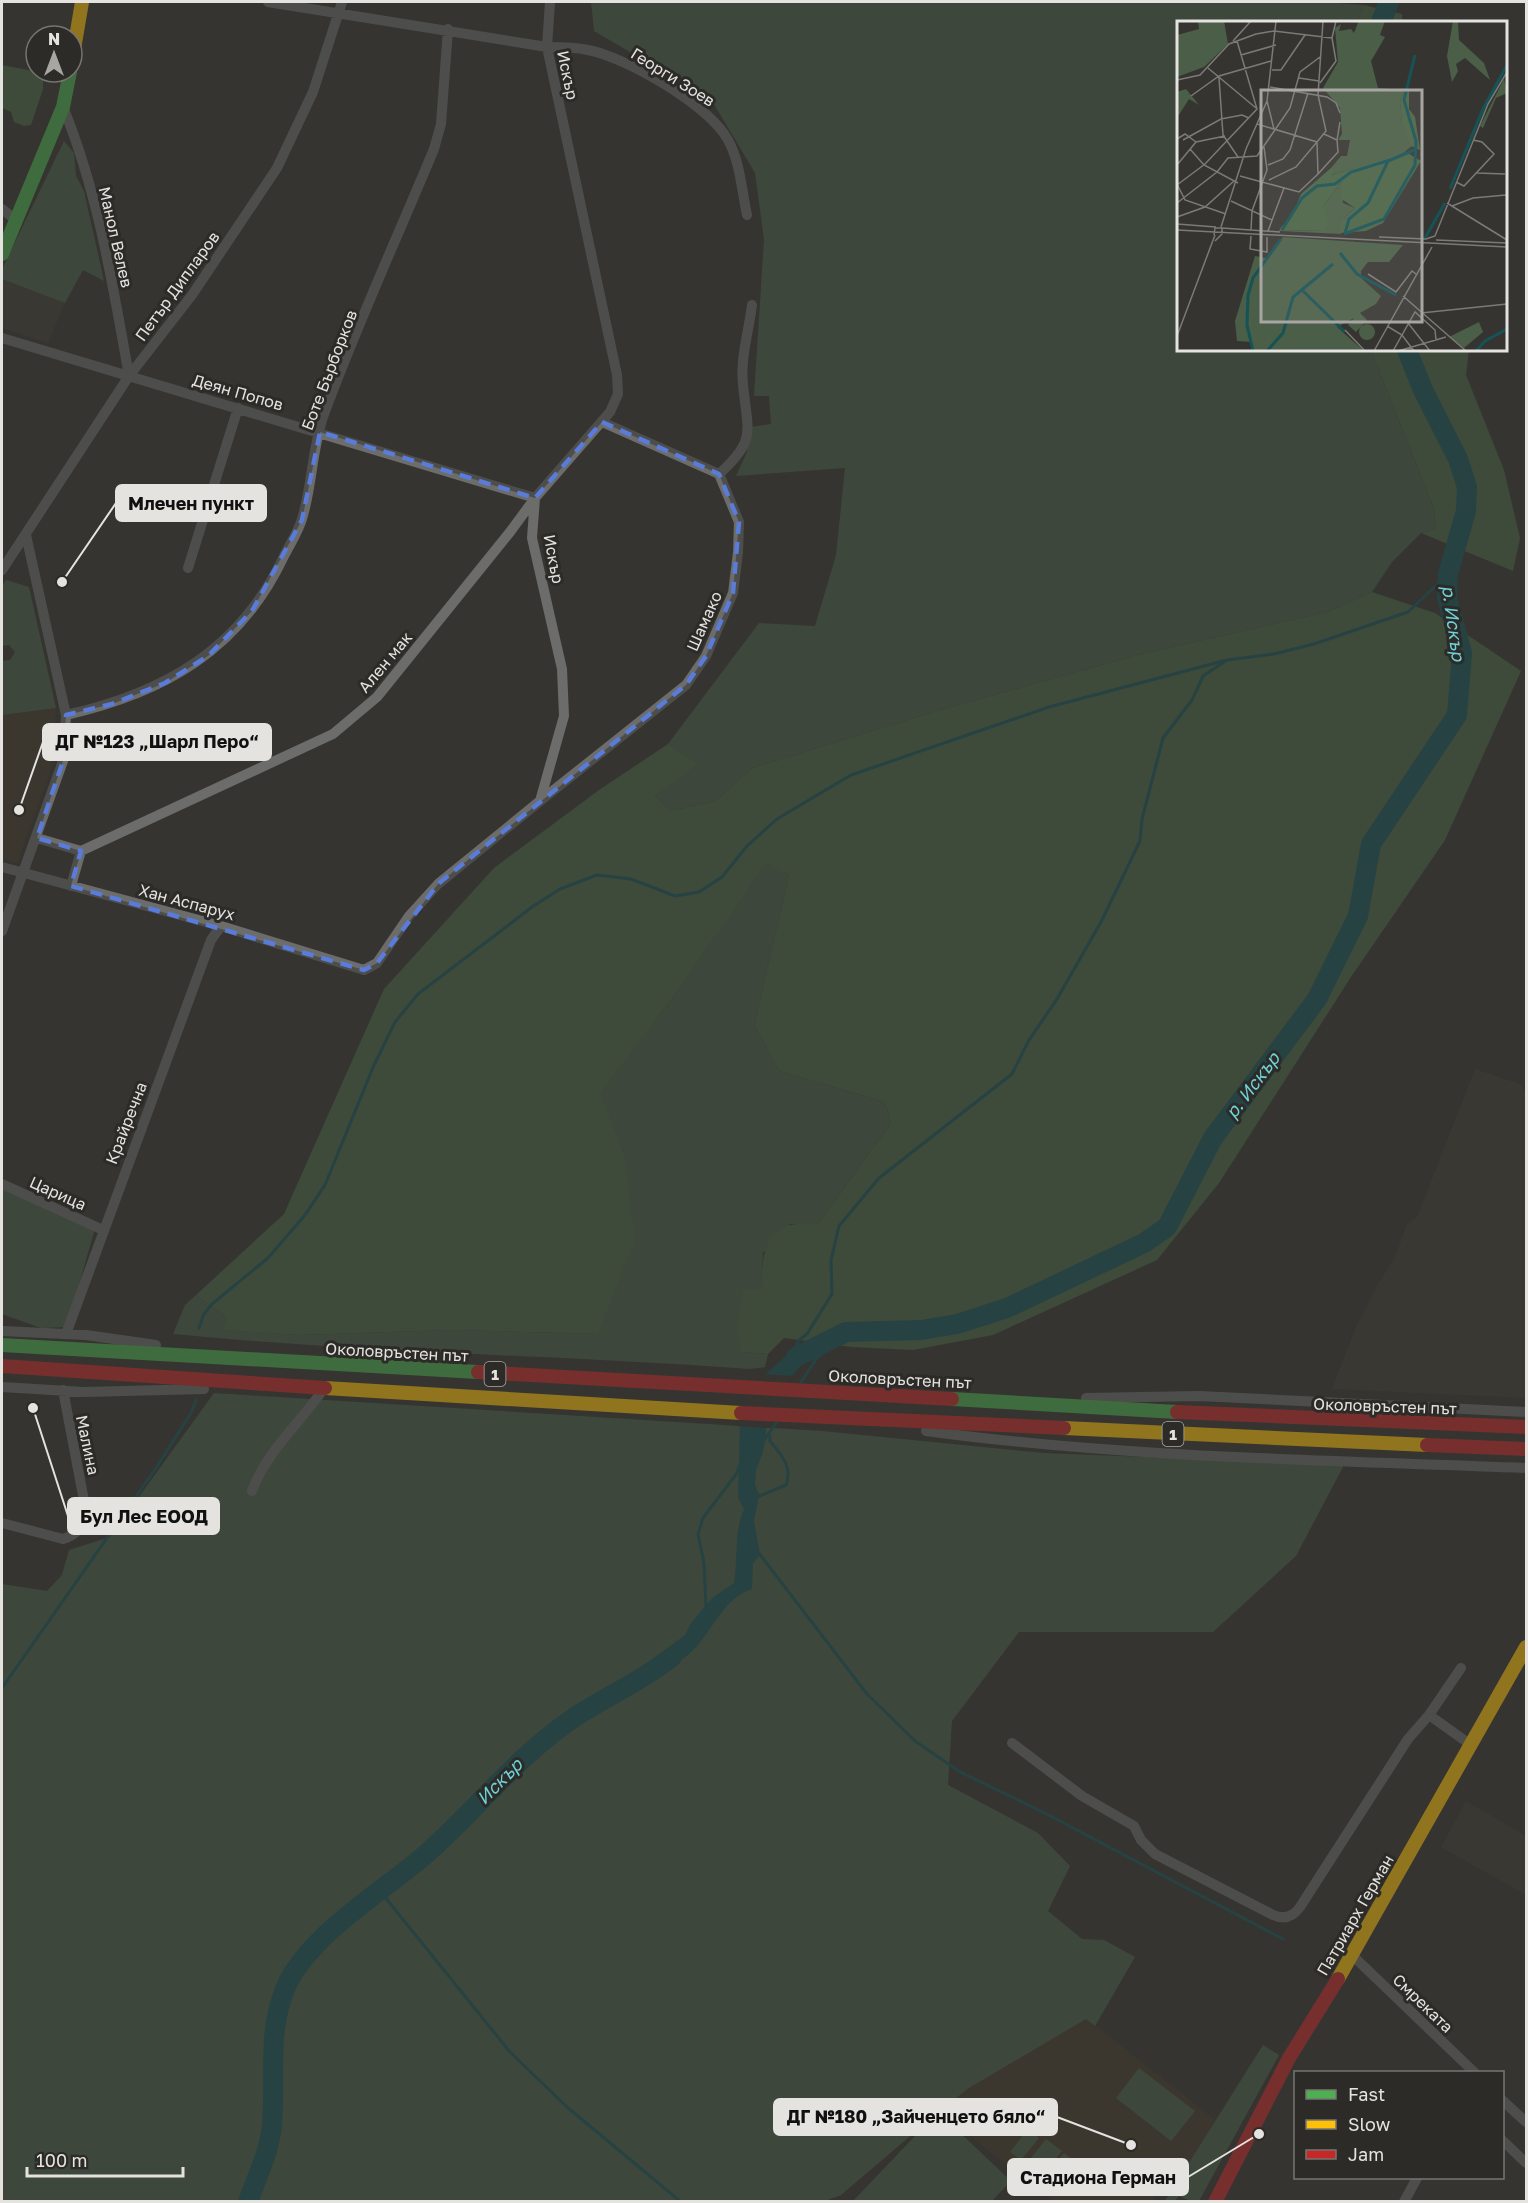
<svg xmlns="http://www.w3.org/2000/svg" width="1528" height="2203" font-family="'Golos Text',sans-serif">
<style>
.built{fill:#403c34}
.education{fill:#44392c}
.green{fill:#4b5e47}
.forest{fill:#4b6446}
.water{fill:#155357}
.pier{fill:#353431}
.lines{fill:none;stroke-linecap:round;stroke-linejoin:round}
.stream{stroke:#155357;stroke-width:3}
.river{stroke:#155357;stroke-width:20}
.street{stroke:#6c6c6b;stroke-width:10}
.fast{stroke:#4caf50;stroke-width:14}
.slow{stroke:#ffc107;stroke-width:14}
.jam{stroke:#c62828;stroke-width:14}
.marked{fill:none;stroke:#597bda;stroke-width:4.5;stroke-dasharray:12 8;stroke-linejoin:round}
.labels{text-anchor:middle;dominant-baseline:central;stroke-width:6;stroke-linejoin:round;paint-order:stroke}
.shield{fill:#2c2b27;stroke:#adaca8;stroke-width:1.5}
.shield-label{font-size:15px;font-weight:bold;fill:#e4e3e0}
.street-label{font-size:16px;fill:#e4e3e0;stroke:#2c2b27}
.water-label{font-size:18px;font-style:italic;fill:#6ed2d9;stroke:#2c2b27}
.inset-river{fill:none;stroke:#155357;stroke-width:3}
.inset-road{fill:none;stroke:#7b7a77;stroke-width:1.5}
.view{fill:#a7a6a3;fill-opacity:0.15;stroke:#a7a6a3;stroke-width:3}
.inset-edge{fill:none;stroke:#e4e3e0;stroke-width:3}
.leader{fill:none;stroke:#e4e3e0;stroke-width:2}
.callout-dot{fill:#e4e3e0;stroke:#2c2b27;stroke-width:2}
.callout{fill:#e4e3e0;stroke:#e4e3e0;stroke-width:2}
.callout-label{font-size:18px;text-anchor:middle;font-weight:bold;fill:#111}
</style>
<rect width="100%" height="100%" fill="#353431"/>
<path class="built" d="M2 279 65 303 48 343 2 328Z
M1475 1069 1520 1084 1526 1092V1398L1332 1389 1356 1327 1377 1286 1395 1257 1407 1224 1417 1217Z
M1466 1801 1526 1836V1895L1441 1847Z"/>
<path class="education" d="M56 708 54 761 17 863 2 859V715Z
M1086 2018 1215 2120 1184 2174 1173 2166 1153 2201 1054 2202 939 2111 968 2088Z"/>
<path class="green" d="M591 2H1322L1364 5 1357 22H1178V350H1371L1434 509 1436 529 1421 533 1392 562 1372 592 1327 612 1137 655 937 711 752 768 716 801 670 811 655 796 697 764 668 744 759 623 815 626 836 555 845 468 736 476 746 454 751 427 771 424 769 396H754L764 240 755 173 711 99 594 31Z
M64 141 74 153 76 176 84 191 104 281 83 270 65 303 2 279V269Z
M6 580 29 587 56 708 2 715V661L10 660 15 652 9 645 2 646V586Z
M766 862 789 875 754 1025 779 1071 885 1102 891 1123 818 1224H790L763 1253 761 1288 741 1352 768 1354 765 1367 749 1369C557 1355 365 1353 173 1334L185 1305 196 1295 227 1318 221 1330 299 1335 452 1330 597 1334 624 1154 599 1093 669 1003Z
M2 1189 91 1228 94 1232 67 1327 41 1328 2 1314Z
M214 1393 822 1431 1044 1453 1344 1465 1296 1556 1213 1632H1019L952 1721 948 1785 1038 1833 1070 1866 1048 1911 1082 1939 1104 1940 1135 1957 1095 2026 1086 2019 969 2088 938 2112 1011 2181 992 2201H853L936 2114 841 2195 825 2201H2V1584L47 1591 62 1575 69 1550 110 1537Z
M1263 2045 1279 2055 1199 2201H1190L1179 2196 1174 2201H1165Z
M1139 2068 1195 2111 1171 2141 1116 2098Z
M1028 2129 1039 2138 1021 2160 1010 2152Z
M1046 2139 1062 2151 1039 2179 1024 2167Z
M1064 2153 1079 2165 1057 2193 1041 2181Z"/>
<path class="forest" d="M1364 5 1402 14V22H1357Z
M2 65 43 73V89L31 125 24 126 14 122 11 112 2 108Z
M1371 350H1469L1466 375 1504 470 1520 538 1513 571 1421 533 1436 529 1434 509Z
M1372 592 1435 613 1521 671 1445 840 1351 977 1219 1183 1157 1260 993 1335 913 1350 851 1347 784 1338 768 1354 741 1352 737 1327 743 1291 761 1288C762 1266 762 1231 790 1225 798 1223 809 1224 818 1224L891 1123 885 1102 779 1071 754 1025 789 875 766 863 669 1003 600 1093 624 1154 635 1239 598 1334 452 1330 299 1335 220 1330 227 1318 196 1295 284 1214 384 989 494 868 599 790 668 744 698 764 655 796 670 811 716 801 752 768 937 711 1137 655 1327 612Z"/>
<path class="water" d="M820 1344 776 1394 769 1410 763 1452 756 1470 755 1484 759 1495 754 1521 760 1555 753 1563 752 1589C726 1597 714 1626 698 1645 687 1658 667 1669 654 1679L650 1661 685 1635 691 1623 712 1598 734 1583C738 1558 734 1531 744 1509L738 1498 740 1423 759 1380 788 1354Z"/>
<path class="pier" d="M761 1374 794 1376 778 1395 770 1428 736 1426 742 1400Z"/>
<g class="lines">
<path class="stream" d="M199 1328 204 1314 212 1304 268 1258 305 1215 325 1185 374 1065 395 1022 418 994 532 907 560 889 597 875 631 879 675 896 699 892 722 877 747 846 777 819 851 775 1049 707 1227 660
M792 1356 799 1340 807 1334 832 1294 831 1260 839 1226 879 1178 1012 1074 1029 1040 1057 999 1101 922 1140 841 1142 819 1163 738 1192 700 1203 676 1227 660 1274 654 1314 644 1408 612 1448 574
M801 1382 817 1358 839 1341 846 1332
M763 1442 776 1423
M757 1497 786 1485C793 1466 781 1455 770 1441V1436
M758 1552 867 1694 915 1741 960 1772 1043 1812 1283 1939
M706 1607 704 1563 698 1534 703 1518 737 1473 741 1462
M2 1688 156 1468 191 1413 196 1400
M380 1891 510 2052 567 2107 681 2202"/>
<path class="river" d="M1381 22 1389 2
M796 1357 846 1332 921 1330 957 1324 1007 1308 1144 1243 1167 1227 1213 1138 1317 999 1358 916 1371 844 1457 715 1462 653 1447 598 1448 574 1466 511 1467 487 1458 459 1423 390 1407 350
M248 2202C257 2176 270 2151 272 2124 276 2078 267 2033 285 1989 306 1937 382 1892 425 1855 476 1810 518 1755 575 1717 607 1696 642 1681 672 1657"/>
<path class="street" d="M268 2 547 47C561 47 574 47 588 50 626 57 710 106 728 140 740 161 742 192 747 215
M63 107C98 192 113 286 129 376
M2 209 17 221
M2 338 535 498 510 532 377 697 333 734 81 851
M719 474C758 439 747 431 743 384 740 359 749 330 752 305
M188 568 238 408
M2 570 129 376 192 295 277 168 313 92 342 2
M66 715C164 693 240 650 284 556 290 544 298 532 302 519 312 487 312 450 323 417 356 327 397 238 434 149L441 124 448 29
M540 801 686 685 706 656 733 593 738 552 739 522 719 474 602 422
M37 838 81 851
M2 867 221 926 364 970 377 963 409 916 438 884 540 801 564 716 562 669 532 538 535 498 610 412 618 394 617 375 547 47 550 2
M71 886 81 851
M2 931 63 761 66 715 26 535
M2 1184 103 1230
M2 1331 86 1335 156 1345
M66 1334 211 940 221 926
M2 1387 84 1392 204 1389
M1086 1398 1199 1396 1526 1412
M926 1431C1124 1458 1327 1460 1526 1468
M252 1491C266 1452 301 1422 325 1387
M2 1523 63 1539C79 1534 83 1526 86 1511L63 1390
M1429 1715 1461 1668
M1012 1743 1082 1796 1134 1826 1141 1840 1155 1854 1273 1915C1284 1920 1293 1917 1300 1907L1408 1739 1429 1715 1471 1745
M1352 1955 1474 2072
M1502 2100 1526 2122
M1502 2140 1526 2163
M1404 2202 1417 2178"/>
<path class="fast" d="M2 254 63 107 70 72
M2 1345 478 1372
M952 1399 1177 1412"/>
<path class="slow" d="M72 61 82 2
M325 1388 741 1413
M1064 1428 1427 1445
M1338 1979 1526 1647"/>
<path class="jam" d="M2 1366 325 1388
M478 1372 952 1399
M1177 1412 1526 1427
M741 1413 1064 1428
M1427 1445 1526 1449
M1215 2202 1289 2058 1338 1979"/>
</g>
<path d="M0 0H1528V2203H0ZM602 422 719 474 739 522 733 593 706 656 686 685 438 884 377 963 364 970 71 886 81 851 37 838 63 761 66 715 112 704 165 683 208 656 252 611 302 520 320 432 535 498Z" fill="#353431" fill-opacity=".55" fill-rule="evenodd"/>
<path class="marked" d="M602 422 719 474 739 522 733 593 706 656 686 685 438 884 377 963 364 970 71 886 81 851 37 838 63 761 66 715 112 704 165 683 208 656 252 611 302 520 320 432 535 498Z"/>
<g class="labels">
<g class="shield">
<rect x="484.5" y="1362" width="21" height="24" rx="4.5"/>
<rect x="1162.5" y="1422" width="21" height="24" rx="4.5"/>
</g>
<g class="shield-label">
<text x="495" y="1374">1</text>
<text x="1173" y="1434">1</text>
</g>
<g class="street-label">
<text transform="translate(568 75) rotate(78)">Искър</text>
<text transform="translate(673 77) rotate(32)">Георги Зоев</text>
<text transform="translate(116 237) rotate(77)">Манол Велев</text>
<text transform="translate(177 286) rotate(-54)">Петър Дипларов</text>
<text transform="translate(329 370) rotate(-69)">Боте Бърборков</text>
<text transform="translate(238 392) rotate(16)">Деян Попов</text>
<text transform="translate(554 559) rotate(79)">Искър</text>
<text transform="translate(704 621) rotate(-66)">Шамако</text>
<text transform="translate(385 662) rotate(-50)">Ален мак</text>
<text transform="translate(187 902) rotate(15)">Хан Аспарух</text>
<text transform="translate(126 1123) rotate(-69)">Крайречна</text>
<text transform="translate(58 1193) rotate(24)">Царица</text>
<text transform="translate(397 1352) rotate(3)">Околовръстен път</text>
<text transform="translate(900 1379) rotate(3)">Околовръстен път</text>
<text transform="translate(1385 1406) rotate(2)">Околовръстен път</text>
<text transform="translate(88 1445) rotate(78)">Малина</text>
<text transform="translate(1355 1915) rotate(-60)">Патриарх Герман</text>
<text transform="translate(1423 2003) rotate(44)">Смреката</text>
</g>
<g class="water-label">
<text transform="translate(1454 623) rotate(82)">р. Искър</text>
<text transform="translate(1252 1085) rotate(-53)">р. Искър</text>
<text transform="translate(499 1781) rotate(-45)">Искър</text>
</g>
</g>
<g transform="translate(1177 21)">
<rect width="330" height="330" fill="#353431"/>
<path d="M21 0H47L51 23 27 46 0 56V14L22 8ZM178 0H208L203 14 208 16 194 40 201 67 228 69 223 80 225 102 235 125 224 134 154 154V147L164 135H170L173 119H161L165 113 163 87 146 67 161 41 158 7 164 3 162 10 174 8 177 12 181 2ZM276 0H281L282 19 307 42 313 59 288 37 279 43 281 50 275 61 270 35ZM327 58 330 72 319 77 306 107 303 105ZM9 68 22 84 12 78 0 97V71ZM165 160 166 182 178 187 167 198 164 213 102 210 104 206 108 209 147 210V184ZM106 216 226 224 212 241H191L184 250V257L204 275 199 283 183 292 190 299 179 311 171 304 177 297 160 306 187 330H75V321L60 320 58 300 78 235 89 237ZM302 301 306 311 287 327 272 316ZM182 311a8 8 0 1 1 16 0a8 8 0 1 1-16 0Z" fill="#4b5e47"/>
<path d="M228 69 232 70V88L238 96 243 129 234 125 225 103 223 80ZM229 131 244 140 206 202 189 210 162 212 164 201 178 187 163 177 165 160 147 184 151 200 147 210 107 209 104 206 114 197 124 173 154 147 157 149 155 154Z" fill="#4b6446"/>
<path class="inset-river" d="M273 168 306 88 330 44M105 209 125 177 140 165 158 163 174 151 213 139M168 212 172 198 191 182 211 140 237 129M167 213 207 198 238 144 239 120 227 79 238 34M248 217 268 182M163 232 180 253 219 274M124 268 168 311M76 330 70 304 71 274 76 257 104 218M90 330 106 312 116 276 156 243M299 330 308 320 330 308"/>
<path class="inset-road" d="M56 20 74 0M64 34 99 24M31 47 79 87M95 49H104L128 14M42 57 46 114 61 136M122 57 142 60M0 59 23 54 52 23 79 13 97 10 155 17M143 62 159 40 155 17 159 0M93 66 150 76 159 82 163 92M14 75 42 55 94 40M90 80 97 108M80 103 140 121 119 146 92 159M0 118 8 113 19 121M6 119 44 98 65 94 72 97M160 119 163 101M13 128 27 144 61 162M0 144 19 121 48 115M91 144 106 138 113 129 131 72M300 152 328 153M141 153 161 131 160 119 147 113M63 155 122 171 141 153 140 121 149 110 141 74 146 0M279 161 287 165 317 133 305 121 296 119M0 163 8 179 49 193M0 164 28 143 80 88 60 20M54 180 95 199M0 182 40 151 51 137 80 135 113 87 123 51 143 36M270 182 330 219M275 185 296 177 329 174M0 196 28 186 57 160M0 203 39 206M44 206 69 128 90 80 99 0M45 207 103 211M0 209 330 226M74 209 75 190 90 149 87 126M91 210 107 167M37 214 38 207H45V213L38 220M74 215 73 228 90 231V216M202 216 249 218 258 215 311 83 330 51M259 219 330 222M191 253 219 271 235 250 239 253M226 275 289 330M244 292 330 283M231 302 253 330M210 305 225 314 237 330M168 309 187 329M0 315 38 214M197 330 255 226M216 330 238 291 258 309 259 319M221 330 269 316"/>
<path class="view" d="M84 69H245V301H84Z"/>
<rect width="330" height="330" class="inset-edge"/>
</g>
<path class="leader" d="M62 582L116 503M19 810L43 742M33 1408L68 1516M1131 2145L1057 2117M1259 2134L1188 2177"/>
<g class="callout-dot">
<circle cx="62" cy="582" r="6"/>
<circle cx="19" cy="810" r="6"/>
<circle cx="33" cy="1408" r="6"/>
<circle cx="1131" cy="2145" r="6"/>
<circle cx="1259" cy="2134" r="6"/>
</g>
<g class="callout">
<rect x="116" y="485" width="150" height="36" rx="6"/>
<rect x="43" y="724" width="228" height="36" rx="6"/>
<rect x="68" y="1498" width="151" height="36" rx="6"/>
<rect x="774" y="2099" width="283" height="36" rx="6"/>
<rect x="1008" y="2159" width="180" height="36" rx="6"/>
</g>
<g class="callout-label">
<text x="191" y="510">Млечен пункт</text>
<text x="157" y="748">ДГ №123 „Шарл Перо“</text>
<text x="144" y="1523">Бул Лес ЕООД</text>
<text x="916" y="2123">ДГ №180 „Зайченцето бяло“</text>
<text x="1098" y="2184">Стадиона Герман</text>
</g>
<rect width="1528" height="2203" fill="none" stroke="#e4e3e0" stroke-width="6"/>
<rect x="1294" y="2071" width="210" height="108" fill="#2c2b27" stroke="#767571" stroke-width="1.5"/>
<rect x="1306" y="2090" width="30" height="9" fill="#4caf50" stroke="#767571" stroke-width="1.5"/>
<text x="1348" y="2101" font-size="18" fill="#e4e3e0">Fast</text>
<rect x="1306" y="2120" width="30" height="9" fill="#ffc107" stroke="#767571" stroke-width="1.5"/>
<text x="1348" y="2131" font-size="18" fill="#e4e3e0">Slow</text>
<rect x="1306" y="2150" width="30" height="9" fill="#c62828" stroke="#767571" stroke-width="1.5"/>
<text x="1348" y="2161" font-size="18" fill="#e4e3e0">Jam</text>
<g transform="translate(54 54)"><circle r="28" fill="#2c2b27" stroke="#767571" stroke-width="1.5"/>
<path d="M0-4.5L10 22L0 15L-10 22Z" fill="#a7a6a3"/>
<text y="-9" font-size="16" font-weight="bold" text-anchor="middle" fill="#e4e3e0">N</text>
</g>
<path d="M27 2167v9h156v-9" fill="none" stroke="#e4e3e0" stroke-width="3"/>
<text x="36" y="2167" font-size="18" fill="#e4e3e0" stroke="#2c2b27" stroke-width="4.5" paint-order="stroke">100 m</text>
</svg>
